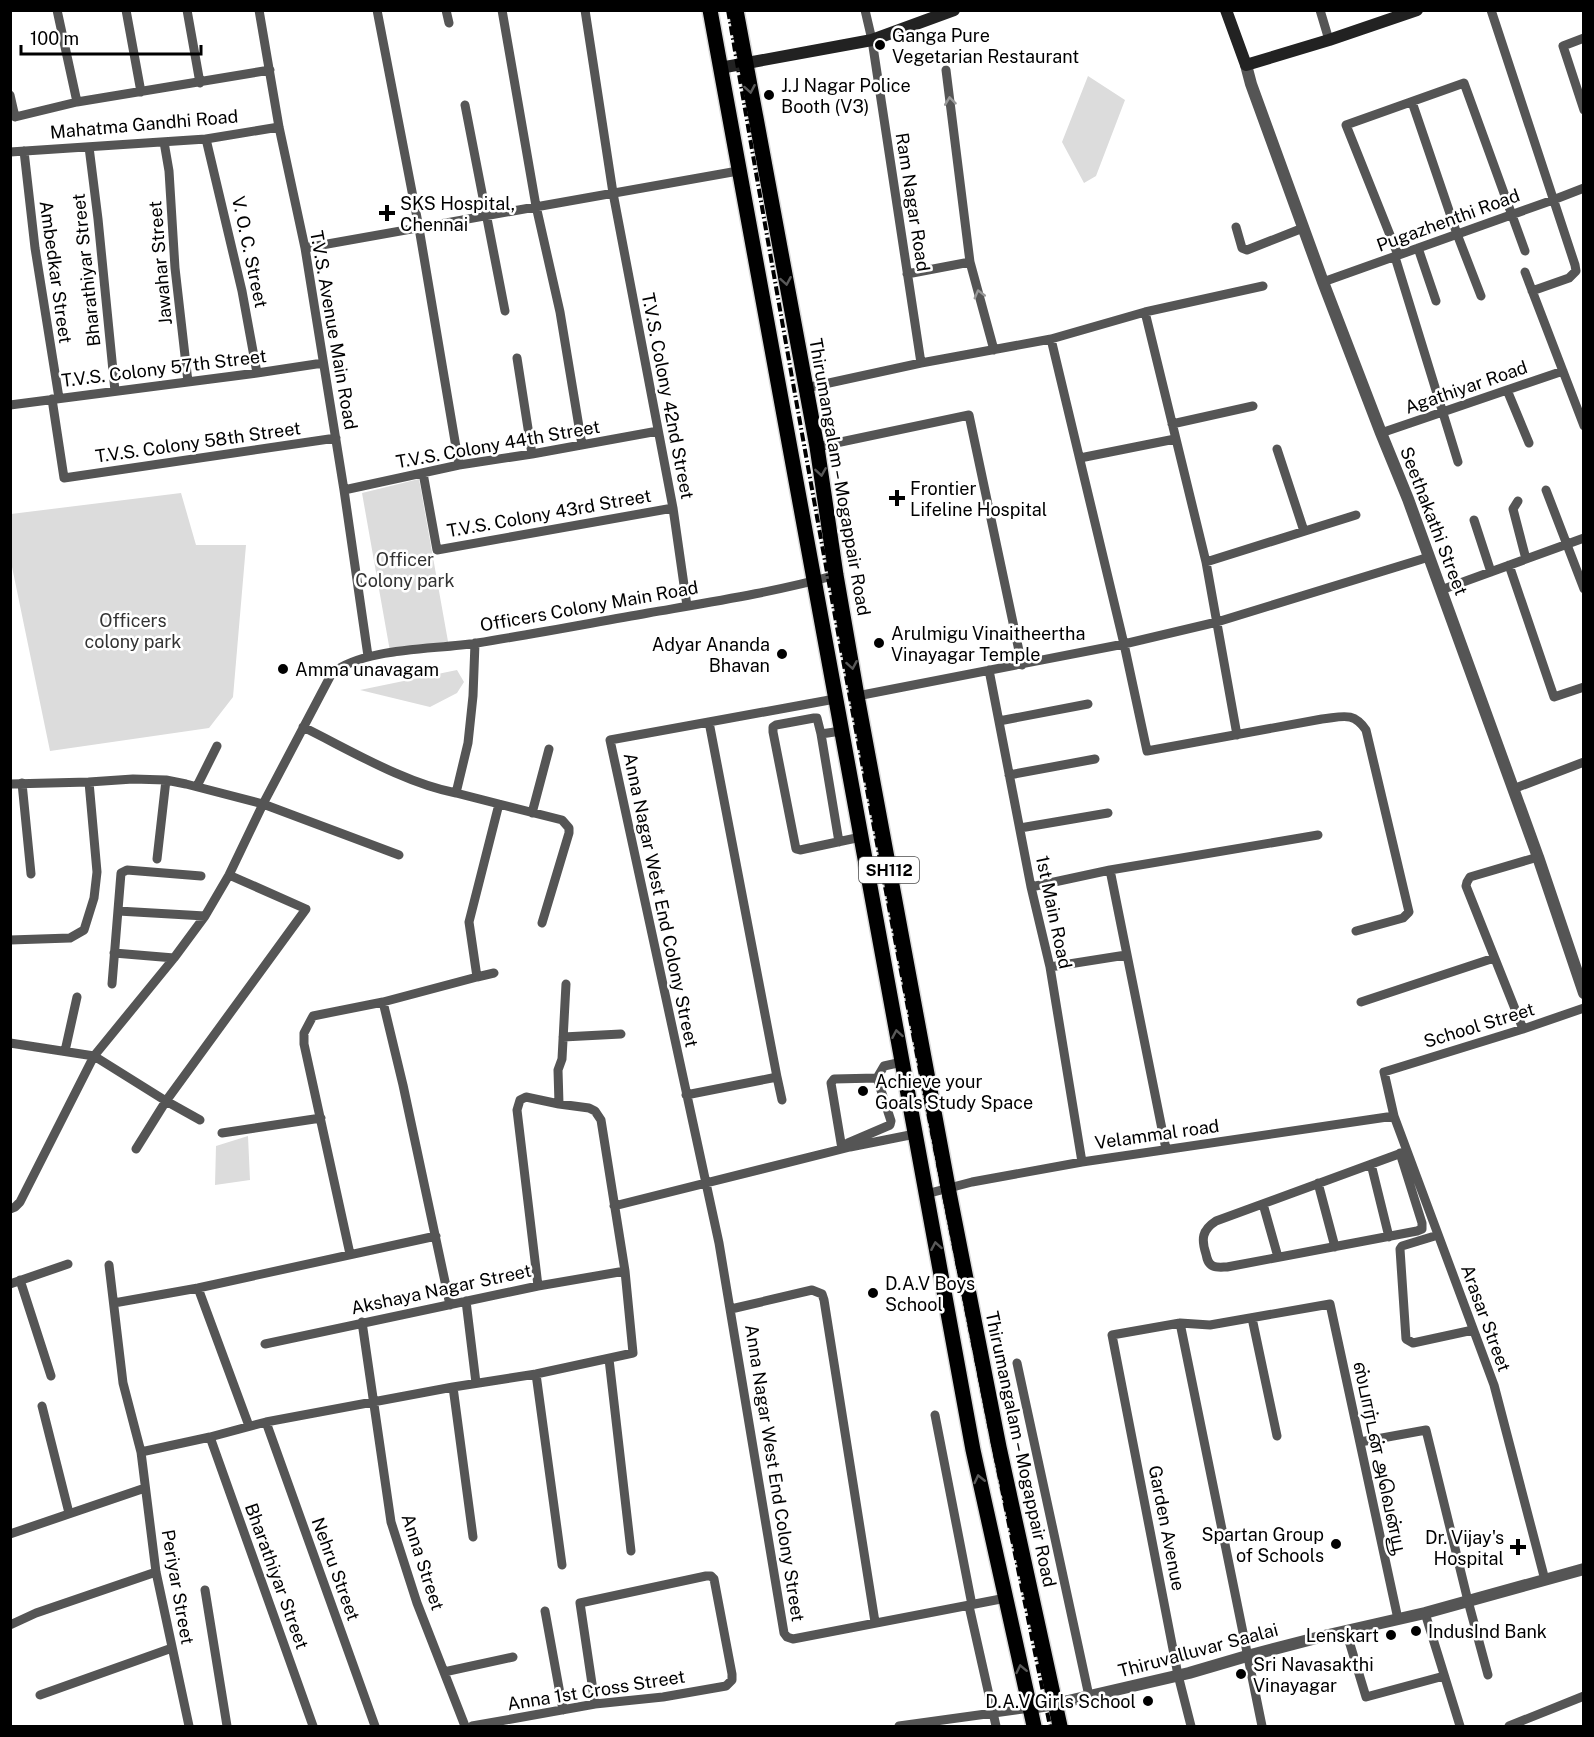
<svg xmlns="http://www.w3.org/2000/svg" width="1594" height="1737" font-family="'Public Sans','Noto Sans Tamil',sans-serif">
<style>
.green{fill:#dcdcdc}
.lines{fill:none;stroke-linecap:round;stroke-linejoin:round}
.primary-casing{stroke:#dbdbdb;stroke-width:18}
.minor{stroke:#555;stroke-width:9}
.tertiary{stroke:#555;stroke-width:12}
.secondary{stroke:#222;stroke-width:12}
.primary{stroke:#000;stroke-width:15}
.rail{stroke:#000;stroke-width:4;stroke-dasharray:9 3 1.5 3;stroke-linecap:butt}
.oneway{stroke:#595959}
.oneway2{stroke:#999}
.poi-dot{fill:#000;stroke:#fff;stroke-width:2}
.labels{text-anchor:middle;dominant-baseline:central;stroke-width:5;stroke-linejoin:round;paint-order:stroke}
.shield{fill:#fff;stroke:#4c4c4c;stroke-width:1.5}
.shield-label{font-size:16px;font-weight:bold;fill:#000}
.poi-label{font-size:18px;fill:#000;stroke:#fff;text-anchor:start}
.street-label{font-size:18px;fill:#000;stroke:#fff}
.park-label{font-size:18px;fill:#333;stroke:#fff}
</style>
<rect width="100%" height="100%" fill="#fff"/>
<path class="green" d="M1088 76 1125 100 1096 176 1084 183 1062 142Z
M419 479 449 647 391 657 362 493Z
M181 493 196 545H246L233 697 209 728 50 751 11 562V514Z
M457 670 464 682 457 693 430 707 360 690Z
M248 1136 250 1180 215 1185 216 1146Z"/>
<g class="lines">
<g class="primary-casing">
<path id="primary" d="M710 10 973 1450 1034 1726
M736 10 817 447 836 575 857 696 948 1187 999 1447 1060 1726"/>
</g>
<path class="minor" d="M57 10 77 102
M126 10 141 92
M187 10 200 83
M259 10 279 127 305 248 344 490 368 656
M377 10 419 228 459 465
M446 10 449 23
M502 10 536 206 560 312 582 445
M585 10 613 193 673 508 687 606
M865 10 872 40 921 363
M1320 10 1329 40
M1491 10 1575 265 1576 271 1569 278 1532 291
M1584 38 1563 46 1584 110
M946 70 970 262 994 350
M10 95 15 117 77 102 270 70
M1412 102 1457 234 1481 296
M465 105 505 311
M206 139 242 291 257 373
M164 142 169 171 175 268 188 382
M89 147 98 219 115 391
M24 151 35 248 59 398
M10 152 206 139 279 127
M1236 227 1242 248 1247 250 1303 228
M305 248 738 171
M1418 248 1436 301
M1398 255 1346 125 1464 83 1525 251
M1395 257 1458 462
M1525 272 1584 426
M907 274 970 262
M1323 282 1553 200 1584 188
M1145 312 1206 562 1237 735
M1051 339 1124 644 1147 751 1322 719C1342 717 1353 711 1366 730L1409 912 1403 918 1356 931
M517 358 532 454
M806 388 921 363 1051 339 1145 312 1263 286
M1507 390 1529 443
M52 399 64 478 336 438
M10 405 257 373 323 363
M1172 424 1253 406
M1381 433 1563 371
M817 447 969 415 1022 665
M1277 449 1304 531
M1080 458 1175 439
M423 473 437 550 673 508
M344 490 459 465 532 454 658 431
M1546 490 1584 589
M1518 501 1513 509 1526 559
M1474 520 1491 572
M1206 562 1356 515
M1509 565 1554 697 1584 687
M1441 590 1584 538
M989 670 1031 887 1050 967 1082 1162
M857 696 1124 644 1217 622 1429 557
M835 699C760 712 685 727 610 740L719 1243 784 1633 787 1637 793 1639 1006 1598
M999 721 1088 704
M303 727C350 750 404 783 456 793
M841 731 821 734 817 718H814L776 725 773 727V732L796 849 800 850 861 837
M821 734 839 842
M1009 775 1095 759
M22 783 31 874
M10 784 89 782 133 779 166 780 186 784 263 804 399 855
M197 786 217 746
M1513 789 1584 762
M499 804 562 820 569 828V833L542 923
M532 813 549 749
M1020 828 1108 813
M157 859 166 780
M1110 870 1166 1149
M1031 887 1110 870 1318 835
M118 911 205 916
M10 940 70 938 84 930 94 898 97 872 89 782
M114 953 174 958
M1050 967 1126 955
M477 977 494 973
M112 984 121 873 127 870 201 876
M383 1002 403 1085 450 1305
M1361 1002 1494 958
M1523 1029 1466 886 1467 882 1470 877 1538 857
M563 1037 621 1034
M10 1043 94 1056 166 1101 200 1120
M65 1051 77 997
M777 1077 782 1100
M877 1078 884 1066 902 1062
M686 1095 777 1077 709 722
M559 1104 558 1070 562 1059 566 984
M222 1133 321 1118
M136 1149 166 1101 306 909 229 875
M842 1149 831 1083 834 1079 877 1078 891 1121 890 1125 848 1143
M1400 1153 1422 1223V1229L1417 1231 1227 1267C1223 1267 1217 1268 1213 1266 1208 1264 1207 1259 1206 1254 1201 1239 1202 1230 1216 1221L1407 1151
M1371 1164 1389 1237
M1318 1183 1335 1247
M926 1194 972 1182 1082 1162 1394 1116
M1263 1204 1278 1257
M614 1206 850 1147 915 1134
M10 1209 15 1207 20 1202 94 1056 174 958 205 916 229 875 263 804 332 673C366 647 434 650 477 643 534 634 591 623 648 613 711 602 775 592 836 575
M1438 1235 1402 1246 1400 1249 1406 1339 1413 1343 1473 1330
M350 1254 304 1044V1033L313 1016 383 1002 477 977 469 922 499 804 456 793 468 743 473 696 475 643
M109 1265 123 1383 141 1452 156 1572 189 1726
M20 1280 51 1376
M10 1284 68 1264
M198 1288 249 1426
M466 1301 476 1383
M114 1303 198 1288 436 1236
M731 1309 812 1290 822 1294 824 1300 875 1622
M1252 1318 1277 1436
M362 1322 391 1522 417 1603 465 1726
M1180 1323 1262 1726
M265 1344 538 1286 625 1271
M609 1359 631 1551
M1017 1363 1089 1696
M536 1374 562 1565
M453 1387 473 1537
M42 1406 69 1513
M935 1415 972 1605
M266 1422 375 1726
M210 1437 313 1726
M1360 1442 1426 1430 1468 1601 1488 1675
M141 1452 210 1437 266 1422 453 1387 536 1374 633 1353 625 1271 601 1120 595 1111 589 1108 559 1104 526 1097 520 1100 517 1110 538 1286
M10 1534 145 1488
M1545 1580 1494 1385 1394 1116 1384 1072 1523 1029 1584 1008
M205 1590 227 1726
M969 1606 996 1726
M545 1611 563 1710
M1425 1613 1460 1726
M10 1625 36 1613 156 1572
M1346 1631 1366 1697 1444 1676
M444 1672 513 1657
M40 1695 172 1648
M472 1726 595 1704 663 1697 726 1686 732 1680V1674L714 1579 711 1576H706L580 1603 595 1704
M899 1726 1030 1708
M1191 1726 1178 1675 1112 1335 1180 1323 1210 1325 1330 1304 1398 1619
M1509 1726 1584 1696"/>
<path class="tertiary" d="M1246 65 1251 84 1323 282 1381 433 1408 499 1538 857 1584 993
M1030 1708 1055 1704 1189 1673 1247 1656 1324 1636 1425 1613 1584 1569"/>
<path class="secondary" d="M1226 10 1246 65 1329 40 1417 10
M720 68 872 40 954 10"/>
<use href="#primary" class="primary"/>
<path class="rail" d="M728 10C826 584 933 1156 1050 1726"/>
</g>
<defs><path id="oneway-chevron" d="M-2-3.5L2.5 0L-2 3.5" fill="none" stroke-width="1.6" stroke-linecap="round" stroke-linejoin="round" transform="scale(1.5)"/></defs>
<g class="oneway">
<use href="#oneway-chevron" transform="translate(750 89) rotate(80)"/>
<use href="#oneway-chevron" transform="translate(786 281) rotate(80)"/>
<use href="#oneway-chevron" transform="translate(821 472) rotate(81)"/>
<use href="#oneway-chevron" transform="translate(852 665) rotate(80)"/>
<use href="#oneway-chevron" transform="translate(897 1034) rotate(-100)"/>
<use href="#oneway-chevron" transform="translate(936 1246) rotate(-100)"/>
<use href="#oneway-chevron" transform="translate(979 1479) rotate(-103)"/>
<use href="#oneway-chevron" transform="translate(1021 1669) rotate(-102)"/>
</g>
<g class="oneway2">
<use href="#oneway-chevron" transform="translate(950 101) rotate(-97)"/>
<use href="#oneway-chevron" transform="translate(979 294) rotate(-105)"/>
</g>
<g class="poi-dot">
<circle cx="880" cy="45" r="6"/>
<circle cx="769" cy="95" r="6"/>
<path d="M384 204h6v6h6v6h-6v6h-6v-6h-6v-6h6z"/>
<path d="M894 489h6v6h6v6h-6v6h-6v-6h-6v-6h6z"/>
<circle cx="879" cy="643" r="6"/>
<circle cx="782" cy="654" r="6"/>
<circle cx="283" cy="669" r="6"/>
<circle cx="863" cy="1091" r="6"/>
<circle cx="873" cy="1293" r="6"/>
<circle cx="1336" cy="1544" r="6"/>
<path d="M1515 1538h6v6h6v6h-6v6h-6v-6h-6v-6h6z"/>
<circle cx="1416" cy="1631" r="6"/>
<circle cx="1391" cy="1635" r="6"/>
<circle cx="1241" cy="1674" r="6"/>
<circle cx="1148" cy="1701" r="6"/>
</g>
<g class="labels">
<rect class="shield" x="859" y="857" width="60" height="26" rx="4.5"/>
<g class="shield-label">
<text x="889" y="870">SH112</text>
</g>
<g class="poi-label">
<text x="892" y="35">Ganga Pure<tspan x="892" dy="21">Vegetarian Restaurant</tspan></text>
<text x="781" y="85">J.J Nagar Police<tspan x="781" dy="21">Booth (V3)</tspan></text>
<text x="400" y="203">SKS Hospital,<tspan x="400" dy="21">Chennai</tspan></text>
<text x="910" y="488">Frontier<tspan x="910" dy="21">Lifeline Hospital</tspan></text>
<text x="891" y="633">Arulmigu Vinaitheertha<tspan x="891" dy="21">Vinayagar Temple</tspan></text>
<text x="770" y="644" text-anchor="end">Adyar Ananda<tspan x="770" dy="21">Bhavan</tspan></text>
<text x="295" y="669">Amma unavagam</text>
<text x="875" y="1081">Achieve your<tspan x="875" dy="21">Goals Study Space</tspan></text>
<text x="885" y="1283">D.A.V Boys<tspan x="885" dy="21">School</tspan></text>
<text x="1324" y="1534" text-anchor="end">Spartan Group<tspan x="1324" dy="21">of Schools</tspan></text>
<text x="1504" y="1537" text-anchor="end">Dr. Vijay's<tspan x="1504" dy="21">Hospital</tspan></text>
<text x="1428" y="1631">IndusInd Bank</text>
<text x="1379" y="1635" text-anchor="end">Lenskart</text>
<text x="1253" y="1664">Sri Navasakthi<tspan x="1253" dy="21">Vinayagar</tspan></text>
<text x="1136" y="1701" text-anchor="end">D.A.V Girls School</text>
</g>
<g class="street-label">
<text transform="translate(144 124) rotate(-5)">Mahatma Gandhi Road</text>
<text transform="translate(913 202) rotate(81)">Ram Nagar Road</text>
<text transform="translate(1448 220) rotate(-20)">Pugazhenthi Road</text>
<text transform="translate(250 252) rotate(78)">V. O. C. Street</text>
<text transform="translate(160 263) rotate(-95)">Jawahar Street</text>
<text transform="translate(86 270) rotate(-96)">Bharathiyar Street</text>
<text transform="translate(56 272) rotate(82)">Ambedkar Street</text>
<text transform="translate(334 330) rotate(80)">T.V.S. Avenue Main Road</text>
<text transform="translate(164 368) rotate(-7)">T.V.S. Colony 57th Street</text>
<text transform="translate(1466 387) rotate(-19)">Agathiyar Road</text>
<text transform="translate(668 396) rotate(79)">T.V.S. Colony 42nd Street</text>
<text transform="translate(198 442) rotate(-8)">T.V.S. Colony 58th Street</text>
<text transform="translate(498 444) rotate(-10)">T.V.S. Colony 44th Street</text>
<text transform="translate(840 477) rotate(80)">Thirumangalam – Mogappair Road</text>
<text transform="translate(549 513) rotate(-10)">T.V.S. Colony 43rd Street</text>
<text transform="translate(1434 521) rotate(69)">Seethakathi Street</text>
<text transform="translate(589 606) rotate(-10)">Officers Colony Main Road</text>
<text transform="translate(661 900) rotate(78)">Anna Nagar West End Colony Street</text>
<text transform="translate(1054 912) rotate(78)">1st Main Road</text>
<text transform="translate(1479 1025) rotate(-17)">School Street</text>
<text transform="translate(1157 1134) rotate(-8)">Velammal road</text>
<text transform="translate(441 1289) rotate(-12)">Akshaya Nagar Street</text>
<text transform="translate(1486 1318) rotate(70)">Arasar Street</text>
<text transform="translate(1021 1449) rotate(78)">Thirumangalam – Mogappair Road</text>
<text transform="translate(1380 1458) rotate(78)">ஸ்பார்டன் அவென்யூ</text>
<text transform="translate(775 1473) rotate(81)">Anna Nagar West End Colony Street</text>
<text transform="translate(1167 1528) rotate(79)">Garden Avenue</text>
<text transform="translate(423 1562) rotate(72)">Anna Street</text>
<text transform="translate(336 1569) rotate(70)">Nehru Street</text>
<text transform="translate(277 1576) rotate(70)">Bharathiyar Street</text>
<text transform="translate(178 1587) rotate(80)">Periyar Street</text>
<text transform="translate(1198 1650) rotate(-15)">Thiruvalluvar Saalai</text>
<text transform="translate(596 1690) rotate(-9)">Anna 1st Cross Street</text>
</g>
<g class="park-label">
<text x="405" y="559">Officer<tspan x="405" dy="21">Colony park</tspan></text>
<text x="133" y="620">Officers<tspan x="133" dy="21">colony park</tspan></text>
</g>
</g>
<rect width="1594" height="1737" fill="none" stroke="#000000" stroke-width="24"/>
<path d="M21 45v9h180v-9" fill="none" stroke="#000000" stroke-width="3"/>
<text x="30" y="45" font-size="18" fill="#000000" stroke="#ffffff" stroke-width="4.5" paint-order="stroke">100 m</text>
</svg>
